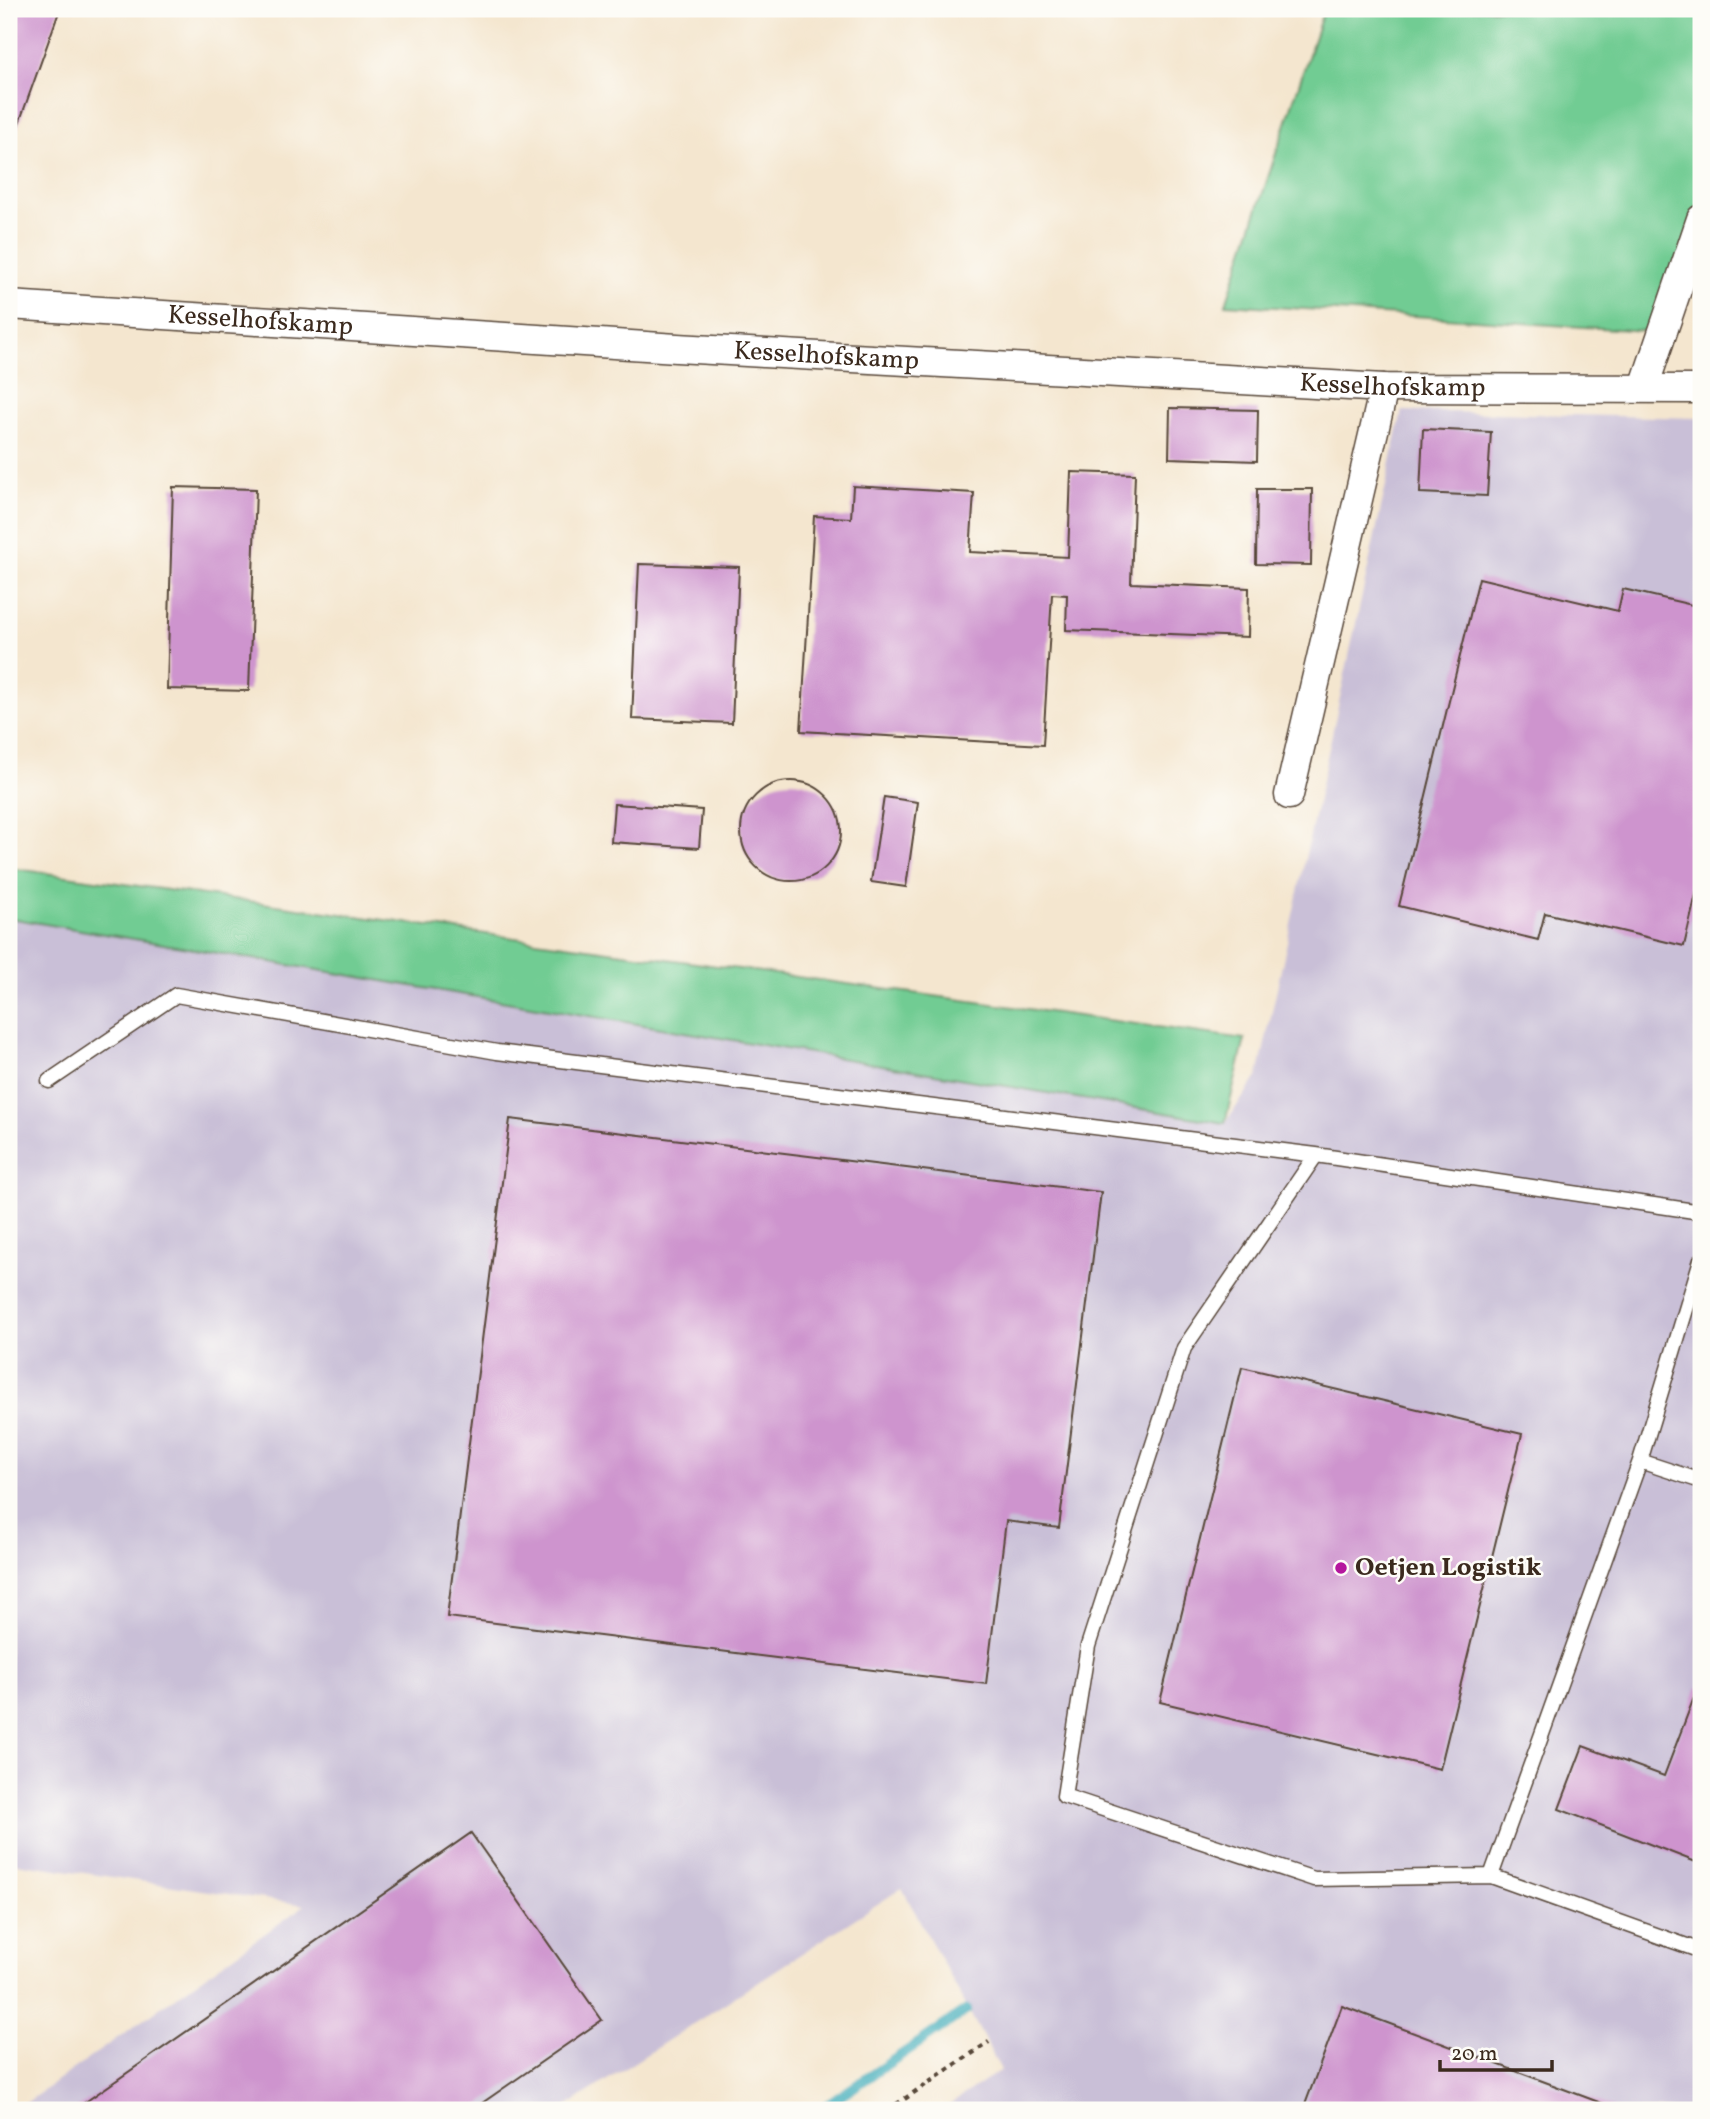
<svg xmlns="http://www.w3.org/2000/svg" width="1710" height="2119" font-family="Vollkorn,serif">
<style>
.industrial{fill:#c9bfd7}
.green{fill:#71cc93;stroke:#567b58;stroke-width:2}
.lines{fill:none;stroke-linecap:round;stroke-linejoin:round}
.stream{stroke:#3cabb9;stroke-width:10}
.building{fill:#ce94ce}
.lane-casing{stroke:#574639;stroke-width:17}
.street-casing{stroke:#574639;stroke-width:31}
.path{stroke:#574639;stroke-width:4.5;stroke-dasharray:5 5;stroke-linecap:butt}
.lane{stroke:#fff;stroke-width:14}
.street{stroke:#fff;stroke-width:28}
.rail{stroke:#3b2a1e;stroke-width:5;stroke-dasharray:10 5;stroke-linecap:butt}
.poi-dot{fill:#b5179e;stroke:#fdfcf7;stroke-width:2.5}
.labels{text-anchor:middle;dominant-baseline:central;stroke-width:5;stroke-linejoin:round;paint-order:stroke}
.street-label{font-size:26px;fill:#3b2a1e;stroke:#fdfcf7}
.poi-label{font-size:26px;font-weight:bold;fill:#3b2a1e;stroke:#fdfcf7;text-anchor:start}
</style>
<rect width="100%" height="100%" fill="#fdfcf7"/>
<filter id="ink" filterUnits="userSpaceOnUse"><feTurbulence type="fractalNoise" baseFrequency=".0143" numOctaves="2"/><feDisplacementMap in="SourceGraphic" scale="14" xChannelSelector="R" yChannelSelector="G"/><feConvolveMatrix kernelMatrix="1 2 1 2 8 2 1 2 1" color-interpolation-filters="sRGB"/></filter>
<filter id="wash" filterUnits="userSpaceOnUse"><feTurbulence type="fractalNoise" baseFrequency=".00686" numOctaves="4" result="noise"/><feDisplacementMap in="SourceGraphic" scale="28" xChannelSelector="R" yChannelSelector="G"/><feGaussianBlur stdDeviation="1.57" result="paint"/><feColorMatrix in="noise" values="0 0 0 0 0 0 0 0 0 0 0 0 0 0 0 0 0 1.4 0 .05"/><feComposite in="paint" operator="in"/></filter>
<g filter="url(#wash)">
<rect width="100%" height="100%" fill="#f4e6cf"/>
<path class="industrial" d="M1402 411 1701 418V2110H942L1001 2070 902 1888 561 2110H16L305 1905 9 1862V918L1225 1123 1258 1076Z"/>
<path class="green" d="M1324 9H1701V219L1662 332 1226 304Z
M9 868 1245 1039 1225 1123 9 918Z"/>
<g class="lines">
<path class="stream" d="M820 2110 967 2010"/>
</g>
<g id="blocks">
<path class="building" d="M9 9H60L9 151Z
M1170 408 1258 410 1257 461 1169 458Z
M1423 429 1491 432 1487 496 1420 493Z
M1071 472 1135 474 1131 583 1249 588 1248 637 1066 630 1067 595 1052 594 1043 745 801 731 814 516 851 518 853 486 974 493 970 552 1068 557Z
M173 487 256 489 249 691 167 689Z
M1257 489H1312L1311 565 1256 564Z
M639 564 739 567 732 723 632 719Z
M1479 578 1618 611 1623 589 1701 607V873L1684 946 1545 913 1538 940 1399 906Z
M741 831a50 50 0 1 1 100 0a50 50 0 1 1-100 0Z
M884 797 918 802 906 887 871 882Z
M614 804 702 810 699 848 611 842Z
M510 1119 1101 1192 1059 1528 1006 1521 986 1684 447 1617Z
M1242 1367 1522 1434 1440 1769 1160 1702Z
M1698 1687 1701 1688V1864L1559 1809 1583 1746 1664 1776Z
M471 1833 602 2020 472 2110H74Z
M1342 2006 1620 2110H1303Z"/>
</g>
</g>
<g filter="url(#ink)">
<use href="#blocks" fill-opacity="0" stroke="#574639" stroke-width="2"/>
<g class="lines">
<g class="lane-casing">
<path id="lane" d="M49 1081 176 995 497 1052 1316 1155 1701 1212
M1316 1155 1184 1348 1088 1646 1064 1796 1314 1879 1491 1876
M1640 1461 1701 1260
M1701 1481 1640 1461 1491 1876 1701 1951"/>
</g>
<g class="street-casing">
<g id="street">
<path id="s1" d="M9 305 677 348 1384 388 1701 389"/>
<path d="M1644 387 1701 219"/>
<path d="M1289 795 1384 388"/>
</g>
</g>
<path class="path" d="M888 2110 989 2042"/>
<use href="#lane" class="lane"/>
<use href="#street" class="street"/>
<path class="rail" d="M991 2110 1001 2104"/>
</g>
</g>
<circle class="poi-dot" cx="1341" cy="1568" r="7"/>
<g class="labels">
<g class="street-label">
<text stroke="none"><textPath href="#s1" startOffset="252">Kesselhofskamp</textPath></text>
<text stroke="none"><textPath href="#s1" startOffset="819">Kesselhofskamp</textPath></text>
<text stroke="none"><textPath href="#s1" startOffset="1386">Kesselhofskamp</textPath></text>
</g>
<g class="poi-label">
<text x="1355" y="1568">Oetjen Logistik</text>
</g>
</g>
<rect width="1710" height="2119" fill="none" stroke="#fdfcf7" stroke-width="35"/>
<path d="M1440 2060v10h112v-10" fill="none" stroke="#3b2a1e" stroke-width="3.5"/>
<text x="1451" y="2060" font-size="21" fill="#3b2a1e" stroke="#fdfcf7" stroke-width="5" paint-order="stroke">20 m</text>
</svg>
